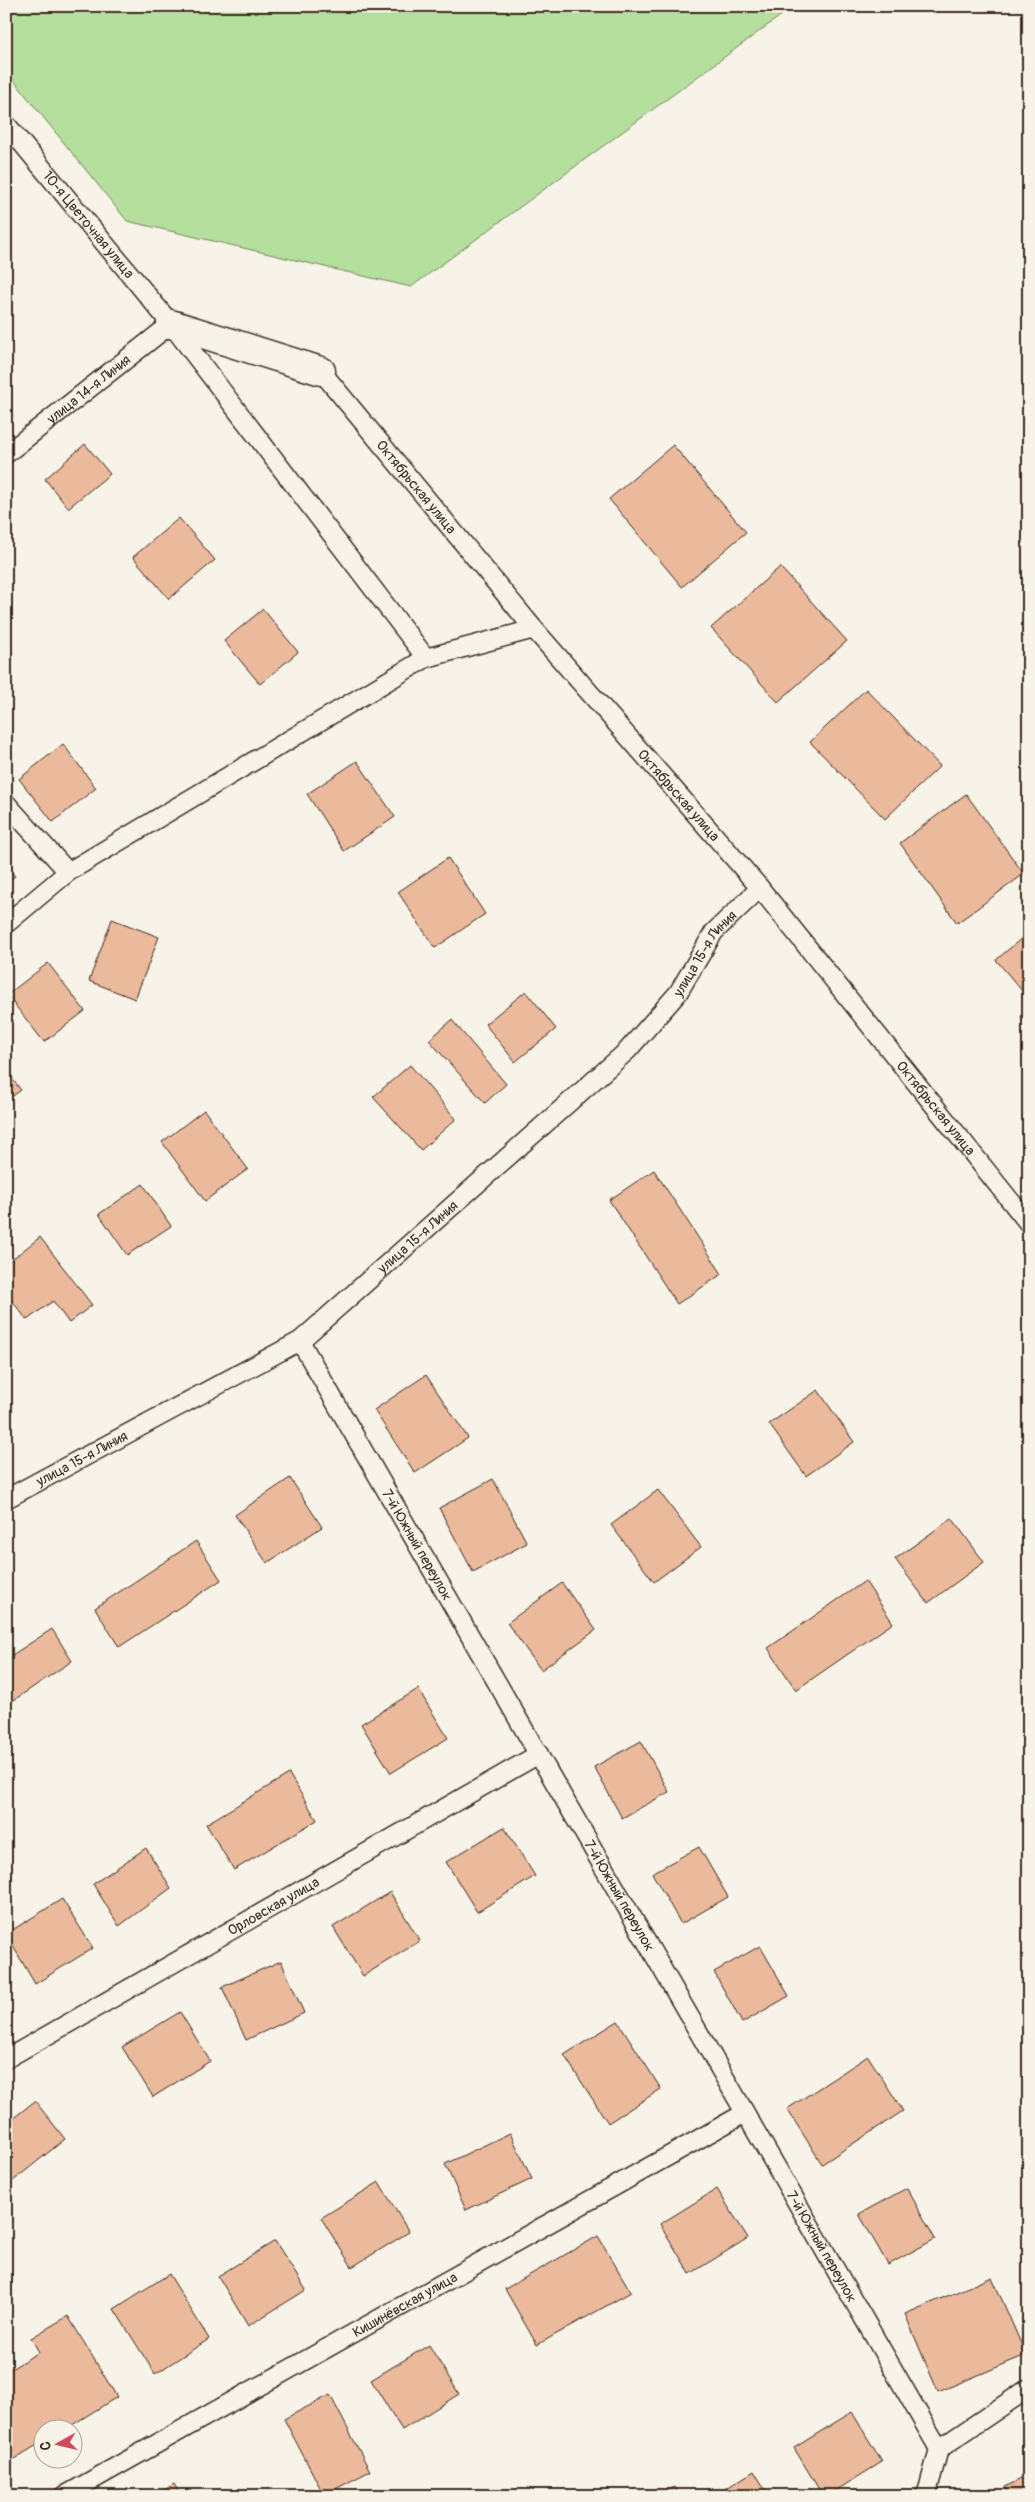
<svg xmlns="http://www.w3.org/2000/svg" width="1035" height="2502" font-family="Pangolin,sans-serif">
<style>
.green{fill:#b4df9d;stroke:#78845e}
.building{fill:#ebb99c;stroke:#3b2a1e}
.lines{fill:none;stroke-linecap:round;stroke-linejoin:round}
.service-casing{stroke:#3b2a1e;stroke-width:21}
.minor-casing{stroke:#3b2a1e;stroke-width:31}
.service{stroke:#f7f3e8;stroke-width:18}
.minor{stroke:#f7f3e8;stroke-width:28}
.labels{text-anchor:middle;dominant-baseline:central;stroke-width:5;stroke-linejoin:round;paint-order:stroke}
.street-label{font-size:14px;fill:#3b2a1e;stroke:#f7f3e8}
</style>
<rect width="100%" height="100%" fill="#f7f3e8"/>
<filter id="ink" filterUnits="userSpaceOnUse"><feTurbulence type="fractalNoise" baseFrequency=".02" numOctaves="2"/><feDisplacementMap in="SourceGraphic" scale="10" xChannelSelector="R" yChannelSelector="G"/><feConvolveMatrix kernelMatrix="1 2 1 2 8 2 1 2 1" color-interpolation-filters="sRGB"/></filter>
<g filter="url(#ink)">
<path class="green" d="M6 6H794L411 287 127 221 6 71Z"/>
<path class="building" d="M85 444 110 474 68 508 45 479Z
M673 445 746 532 682 587 609 499Z
M179 518 215 560 169 599 133 557Z
M780 567 847 641 778 702 711 628Z
M263 609 298 652 260 684 224 641Z
M866 689 940 766 885 819 810 742Z
M63 744 96 788 53 822 19 779Z
M357 761 395 817 344 851 307 794Z
M966 794 1024 874 957 923 900 843Z
M448 858 485 914 435 948 398 892Z
M6 866 15 876 6 883Z
M112 919 159 937 135 999 89 981Z
M1029 932V999L996 960Z
M48 963 85 1011 44 1042 7 995Z
M526 991 556 1029 515 1062 485 1024Z
M452 1020 506 1084 485 1103 429 1040Z
M410 1065 456 1119 421 1150 373 1097Z
M6 1071 21 1090 6 1101Z
M204 1110 248 1169 205 1201 162 1142Z
M654 1170 722 1274 677 1304 609 1200Z
M143 1184 171 1226 127 1255 99 1214Z
M40 1237 92 1305 69 1323 53 1301 27 1320 6 1293V1264Z
M426 1375 468 1438 415 1473 374 1410Z
M818 1390 854 1442 806 1476 769 1424Z
M290 1478 322 1527 267 1563 235 1515Z
M493 1479 527 1543 473 1572 439 1508Z
M658 1490 701 1547 654 1582 611 1525Z
M952 1518 984 1562 928 1603 895 1559Z
M196 1541 221 1580 119 1647 95 1608Z
M865 1581 893 1623 796 1690 768 1648Z
M562 1583 596 1630 541 1670 507 1623Z
M52 1629 72 1661 8 1704 6 1659Z
M418 1689 448 1738 391 1773 361 1724Z
M641 1741 669 1792 622 1818 594 1767Z
M289 1774 317 1820 234 1870 206 1824Z
M504 1827 535 1876 477 1912 446 1862Z
M699 1847 728 1897 681 1924 652 1873Z
M146 1848 171 1888 119 1926 93 1884Z
M390 1892 420 1941 363 1976 333 1927Z
M62 1899 93 1948 35 1984 6 1934Z
M760 1946 789 1996 742 2023 714 1972Z
M281 1961 304 2013 246 2040 222 1987Z
M180 2012 210 2061 153 2097 122 2047Z
M618 2021 661 2089 608 2123 564 2055Z
M868 2056 903 2111 822 2164 787 2109Z
M35 2101 65 2139 13 2181 6 2172V2124Z
M510 2133 532 2179 466 2210 445 2164Z
M379 2182 409 2232 352 2267 321 2218Z
M907 2188 935 2239 888 2265 859 2214Z
M717 2189 748 2238 690 2274 660 2224Z
M598 2236 631 2292 537 2345 505 2289Z
M275 2241 306 2290 248 2326 218 2276Z
M169 2274 209 2339 155 2374 114 2309Z
M992 2277 1026 2355 938 2392 905 2314Z
M68 2316 117 2397 64 2430H42V2442L6 2464V2372L39 2352 31 2338Z
M429 2345 459 2394 402 2430 371 2380Z
M330 2395 370 2471 324 2495 284 2419Z
M852 2412 882 2462 827 2496H823L794 2448Z
M754 2471 769 2496H714Z
M1029 2475V2496H1010L1005 2487Z
M174 2484 181 2496H154Z
M675 2487 679 2496H655Z"/>
<g class="lines">
<g class="service-casing">
<g id="service">
<path id="s1" d="M6 124 171 324 426 658"/>
<path id="s2" d="M321 371 534 629 760 888 1029 1224"/>
<path id="s3" d="M6 454 171 324"/>
<path d="M6 803 68 872 6 924"/>
<path d="M68 872 426 658 534 629"/>
<path id="s4" d="M300 1341 939 2449"/>
<path id="s5" d="M6 1499 300 1341 627 1051 678 993 714 932 760 888"/>
<path id="s6" d="M6 2059 539 1754"/>
<path id="s7" d="M64 2496 745 2113"/>
<path d="M924 2496 927 2493 939 2449 1029 2388"/>
</g>
</g>
<g class="minor-casing">
<path id="minor" d="M171 324 321 371"/>
</g>
<use href="#service" class="service"/>
<use href="#minor" class="minor"/>
</g>
</g>
<g class="labels">
<g class="street-label">
<text stroke="none"><textPath href="#s1" startOffset="130">10-я Цветочная улица</textPath></text>
<text stroke="none"><textPath href="#s3" startOffset="105">улица 14-я Линия</textPath></text>
<text stroke="none"><textPath href="#s2" startOffset="150">Октябрьская улица</textPath></text>
<text stroke="none"><textPath href="#s2" startOffset="555">Октябрьская улица</textPath></text>
<text stroke="none"><textPath href="#s5" startOffset="896">улица 15-я Линия</textPath></text>
<text stroke="none"><textPath href="#s2" startOffset="960">Октябрьская улица</textPath></text>
<text stroke="none"><textPath href="#s5" startOffset="491">улица 15-я Линия</textPath></text>
<text stroke="none"><textPath href="#s5" startOffset="86">улица 15-я Линия</textPath></text>
<text stroke="none"><textPath href="#s4" startOffset="235">7-й Южный переулок</textPath></text>
<text stroke="none"><textPath href="#s4" startOffset="640">7-й Южный переулок</textPath></text>
<text stroke="none"><textPath href="#s6" startOffset="308">Орловская улица</textPath></text>
<text stroke="none"><textPath href="#s4" startOffset="1045">7-й Южный переулок</textPath></text>
<text stroke="none"><textPath href="#s7" startOffset="391">Кишинёвская улица</textPath></text>
</g>
</g>
<rect width="1035" height="2502" fill="none" stroke="#f7f3e8" stroke-width="25"/>
<rect x="12" y="12" width="1010" height="2477" fill="none" stroke="#3b2a1e" stroke-width="2" filter="url(#ink)"/>
<g transform="translate(58 2444) rotate(262)"><circle r="24" fill="#f7f3e8" stroke="#aca397"/>
<path d="M0-4L9 19L0 12L-9 19Z" fill="#d1495b"/>
<text y="-8" font-size="14" font-weight="bold" text-anchor="middle" fill="#3b2a1e">С</text>
</g>
</svg>
